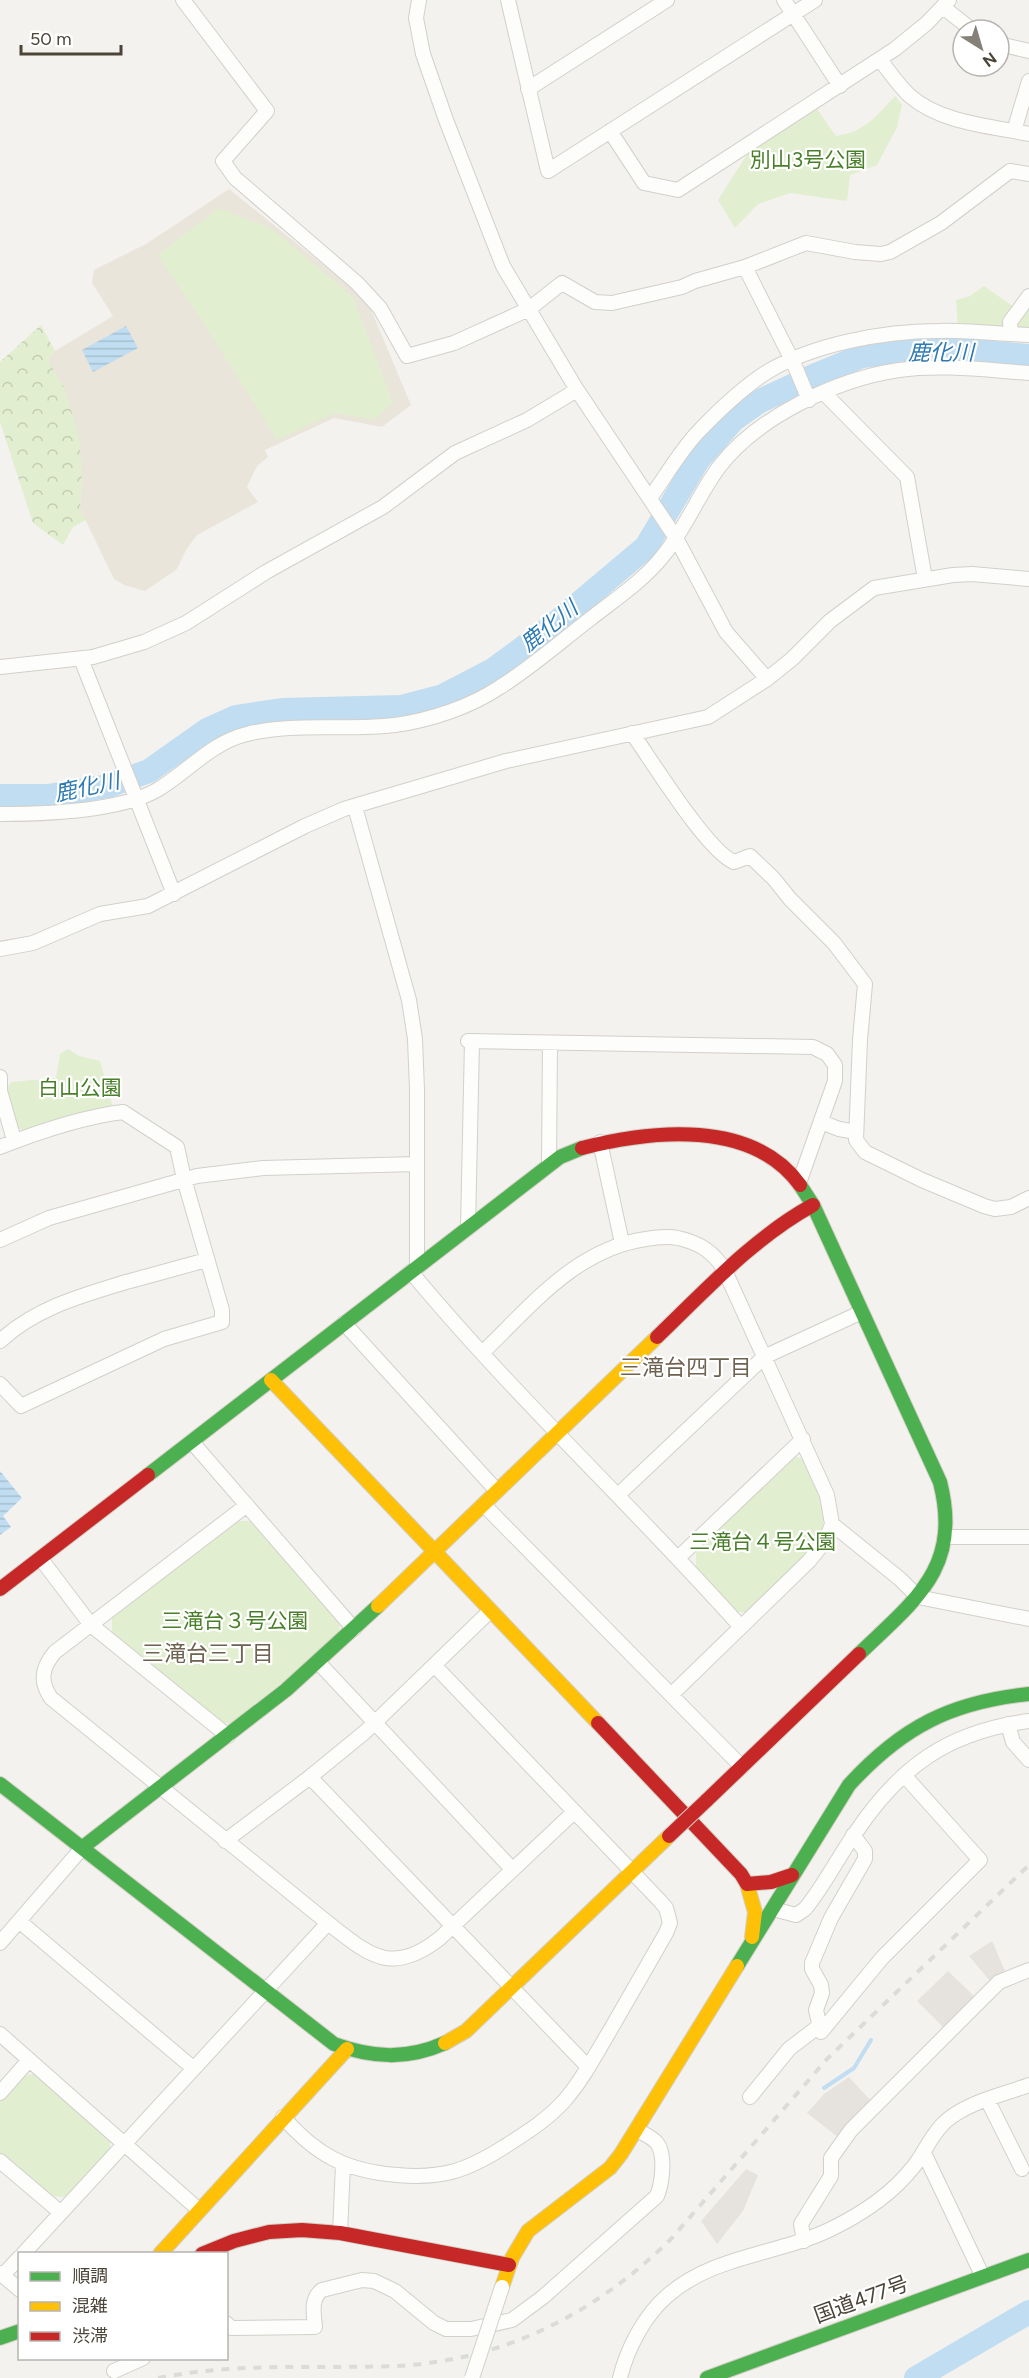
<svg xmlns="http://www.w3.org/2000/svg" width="1029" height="2378" font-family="Figtree,'Noto Sans JP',sans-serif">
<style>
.education{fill:#eae5da}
.forest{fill:url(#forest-crowns)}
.park{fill:#e1eecf}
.parking{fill:#e6e3df}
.water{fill:url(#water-rules)}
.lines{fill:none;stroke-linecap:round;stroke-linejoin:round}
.stream{stroke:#c0ddf1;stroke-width:4}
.river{stroke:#c0ddf1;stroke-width:24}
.street-casing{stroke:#d2d0cb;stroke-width:16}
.fast-casing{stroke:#d3cfc5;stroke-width:16}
.slow-casing{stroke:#d3cfc5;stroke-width:16}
.jam-casing{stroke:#d3cfc5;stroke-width:16}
.street{stroke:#fdfdfc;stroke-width:14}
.fast{stroke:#4caf50;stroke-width:14}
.slow{stroke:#ffc107;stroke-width:14}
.jam{stroke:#c62828;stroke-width:14}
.rail{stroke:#dbdbda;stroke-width:4;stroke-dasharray:8 8;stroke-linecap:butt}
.street-bridge-casing{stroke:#d2d0cb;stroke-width:16;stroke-linecap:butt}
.jam-bridge-casing{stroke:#d3cfc5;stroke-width:16;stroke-linecap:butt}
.street-bridge{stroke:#fdfdfc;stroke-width:14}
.jam-bridge{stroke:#c62828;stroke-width:14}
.labels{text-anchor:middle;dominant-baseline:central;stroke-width:4.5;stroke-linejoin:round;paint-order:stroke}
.park-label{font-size:21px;fill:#4a7f2a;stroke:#fff}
.street-label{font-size:21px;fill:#4b4439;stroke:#fff}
.water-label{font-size:22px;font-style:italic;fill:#2e7ab2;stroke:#fff}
.neighbourhood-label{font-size:22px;fill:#6e6250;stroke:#fff}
</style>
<defs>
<pattern id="forest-crowns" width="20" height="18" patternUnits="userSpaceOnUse" patternTransform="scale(1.5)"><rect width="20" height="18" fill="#e1eecf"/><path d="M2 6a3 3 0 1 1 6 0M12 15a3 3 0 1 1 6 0" fill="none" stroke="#c3cdb2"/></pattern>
<pattern id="water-rules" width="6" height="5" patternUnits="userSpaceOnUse" patternTransform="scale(1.5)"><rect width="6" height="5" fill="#c0ddf1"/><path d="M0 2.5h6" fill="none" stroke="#a6bfcf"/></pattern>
</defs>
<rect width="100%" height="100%" fill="#f4f2ee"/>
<path class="education" d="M229 189 367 300 411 405 382 427 334 418 265 450 268 457 257 466 247 487 258 502 197 535 186 550 177 569 145 591 124 585 114 579 80 509 82 474 48 361 55 351 113 316 92 283 94 270 146 244Z"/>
<path class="forest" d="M41 325 55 351 48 361 65 389 79 438 82 474 80 509 86 520 73 527 63 545 33 523 0 422V362Z"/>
<path class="park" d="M895 96 902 105 897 127 877 165 850 175 847 201 790 193 758 204 735 228 718 200 748 153 817 109 836 136C865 132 876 116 895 96Z
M219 208 272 229 353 297 393 402 375 420 335 413 277 440 202 321 157 255Z
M984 286 1011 305 1029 304V331L958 327 956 300 970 296Z
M68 1049 79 1056 100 1061 113 1107 25 1131 17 1128 6 1091 11 1082 56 1078 60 1054Z
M794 1456 803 1459C812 1476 825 1496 824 1516 823 1552 771 1589 746 1612H737L696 1569V1550Z
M235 1521H254L340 1620 339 1632 289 1677 232 1723H221L112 1634V1616Z
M35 2074 110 2140V2149L66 2197 49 2196 0 2154V2102L24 2075Z"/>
<path class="parking" d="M992 1941 1005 1971 990 1981 969 1956Z
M948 1971 975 1997 944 2028 917 2001Z
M849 2077 872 2102 839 2138 807 2113 824 2094Z
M746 2169 758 2175 743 2211 717 2244 701 2221Z"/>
<path class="water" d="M126 326 138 348 93 372 82 350Z
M0 1471 22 1498 3 1516 11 1527 0 1535Z"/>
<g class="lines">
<path class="stream" d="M824 2088 854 2068 871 2040"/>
<path class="river" d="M0 796H48L108 786 149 771 207 730 236 717 282 710 401 707 443 696 493 670 551 627 646 547 698 460 733 420 760 401 818 374 862 356 931 347 1029 356
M916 2378 1029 2312"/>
<g class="street-casing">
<path id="street" d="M183 0 267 111 223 161 235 178 357 283 380 308 407 356 454 343 529 309 562 283 595 302 612 303 682 287 695 281 745 267 806 243 855 252 881 254 890 252 941 223 1010 171 1029 174
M419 0 416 18 423 54 446 120 503 266 577 390 676 538 726 632 767 679
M508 0 548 171 815 0
M784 0 840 86
M943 7 972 30
M999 44 1029 51
M880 60C890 72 898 85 910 96 941 123 990 126 1029 134
M528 89 667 0
M610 131 644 183 678 190 895 49 927 23 949 0
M1014 131 1029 81
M745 267 794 364 809 400
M1029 296 1010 322 1011 334 1029 335
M824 393 907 477 925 579
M650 498C666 476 680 451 698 432 719 410 742 388 767 372 813 344 885 331 938 331 962 330 986 333 1011 334
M81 659 174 894
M0 667 93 657 144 642 186 623 266 572 383 507 455 453 527 420 577 390
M632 733C652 761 707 851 734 862L750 856 774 879 790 899 834 943 865 984 860 1040 856 1140 865 1152 922 1180 984 1206 995 1209 1011 1207 1029 1198
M355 807 409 1000 415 1039 417 1090V1267
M0 814C45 814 118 812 157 790 188 772 210 743 247 734 295 722 346 731 395 725 431 720 470 707 500 687 532 667 560 642 590 619 614 600 643 581 662 557 685 530 698 495 719 467 757 417 837 379 899 370 941 364 986 370 1029 373
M0 949 33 943 100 914 148 906 305 826 344 809 506 761 708 717 767 679 792 659 830 621 874 588 953 575 972 574 1029 579
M468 1041 813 1047 827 1054 835 1065V1081L799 1183
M0 1077V1091L14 1140
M821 1122 839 1129 856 1132
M600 1142 622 1243
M0 1147C38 1132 82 1117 123 1112L177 1147 184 1179 222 1310V1322L164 1339 21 1406 0 1384
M549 1165 550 1043
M468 1227 472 1042
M0 1240 49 1218 197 1176 263 1168 417 1164
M411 1272C514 1396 633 1506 740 1626
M344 1323 497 1491
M0 1341C36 1308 80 1296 126 1282 153 1275 180 1267 207 1260
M483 1352C532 1305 576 1249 646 1239 658 1237 667 1236 678 1238 700 1243 714 1252 725 1271L827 1495 832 1524 900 1579 918 1597 1029 1619
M192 1442 354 1629
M618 1495 764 1357 862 1312
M247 1505 55 1652C42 1667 39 1681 51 1698L328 1923C369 1955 391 1976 439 1939L574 1812
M484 1505 742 1767
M947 1537H1029
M679 1557 803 1439
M41 1559 91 1625 228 1736
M318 1662 512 1869
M671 1695 809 1561 826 1540 832 1524
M1008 1724 1013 1742 1029 1760
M310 1777 588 2067
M853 1835 865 1851V1859L831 1918 812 1963V1969L821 1985 822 1993 816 2010 821 2032 882 1958 980 1860 904 1775
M225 1841 310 1777 365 1732 490 1611
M773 1909 796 1915 805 1909C824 1886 837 1859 854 1835 899 1767 947 1732 1029 1721
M19 1921 193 2068
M0 1943 83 1847
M0 2034 199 2210
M0 2093 29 2060
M750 2097 789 2049 819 2026
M988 2101 1022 2169
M283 2117C316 2155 346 2171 397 2175 442 2179 466 2171 504 2147 526 2133 547 2120 565 2100 584 2078 597 2052 612 2027 630 1996 648 1964 666 1933L670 1923 668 1915 666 1908 661 1902 434 1665
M924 2153 983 2277
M0 2161 60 2212
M340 2233 343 2164
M804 2241 801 2224 831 2176V2158L851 2130 999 1982 1029 1970
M23 2254 328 1923
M0 2273 20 2290
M3 2275 20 2257
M226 2323 231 2328 315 2327C314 2314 310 2299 322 2290L362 2280 374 2281 395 2291 434 2323 446 2329H471L512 2320 543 2297 657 2196C662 2184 666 2155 657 2143 652 2137 644 2134 637 2130
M114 2371 143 2358
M620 2378C627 2349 644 2316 667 2296 713 2255 778 2255 831 2229 862 2214 893 2193 914 2166 925 2152 932 2133 946 2121 968 2102 1002 2095 1029 2085"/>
</g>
<g class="fast-casing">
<path id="fast" d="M800 1185 813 1205 940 1482C962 1568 915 1600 859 1654
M148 1475 560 1157 582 1148
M0 1784 334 2044C373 2058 407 2060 445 2043
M83 1847 286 1690 378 1606
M737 1966 849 1785C902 1727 951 1702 1029 1694
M0 2338 20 2331
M707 2378 1029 2260"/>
</g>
<g class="slow-casing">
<path id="slow" d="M271 1380 598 1723
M378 1606 657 1337
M747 1884 755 1912 752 1937
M445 2043 466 2031 669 1836
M160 2254 347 2049
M502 2287 512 2258 528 2231 610 2168 621 2154 737 1966"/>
</g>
<g class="jam-casing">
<path id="jam" d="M582 1148C652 1130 752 1119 800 1185
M657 1337C706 1290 753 1238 813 1205
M0 1589 148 1475
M598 1723 741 1874 747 1884 771 1882 792 1875
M706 1801 859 1654
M202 2254 234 2241 269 2232 302 2230 340 2233 509 2265"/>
</g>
<use href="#street" class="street"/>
<use href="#fast" class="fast"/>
<use href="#slow" class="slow"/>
<use href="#jam" class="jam"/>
<path class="rail" d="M158 2378C240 2362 314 2369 395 2366 503 2361 595 2314 671 2239L827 2059 1029 1865"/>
<g class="street-bridge-casing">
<path id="street-bridge" d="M472 2378 502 2287"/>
</g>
<g class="jam-bridge-casing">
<path id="jam-bridge" d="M669 1836 706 1801"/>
</g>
<use href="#street-bridge" class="street-bridge"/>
<use href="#jam-bridge" class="jam-bridge"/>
</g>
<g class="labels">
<g class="park-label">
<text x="808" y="159">別山3号公園</text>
<text x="80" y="1087">白山公園</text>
<text x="763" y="1541">三滝台４号公園</text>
<text x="235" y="1620">三滝台３号公園</text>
</g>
<g class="street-label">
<text transform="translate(861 2299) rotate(-20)">国道477号</text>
</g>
<g class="water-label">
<text x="941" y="352">鹿化川</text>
<text transform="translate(549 626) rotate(-39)">鹿化川</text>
<text transform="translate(87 787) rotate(-12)">鹿化川</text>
</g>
<g class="neighbourhood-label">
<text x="686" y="1367">三滝台四丁目</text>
<text x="208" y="1653">三滝台三丁目</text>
</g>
</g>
<rect x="18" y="2252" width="210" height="108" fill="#ffffff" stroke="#b7b4b0" stroke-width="1.5"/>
<rect x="30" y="2272" width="30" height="9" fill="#4caf50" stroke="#b7b4b0" stroke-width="1.5"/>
<text x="72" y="2282" font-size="18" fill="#4b4439">順調</text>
<rect x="30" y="2302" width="30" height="9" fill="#ffc107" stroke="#b7b4b0" stroke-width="1.5"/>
<text x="72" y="2312" font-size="18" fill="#4b4439">混雑</text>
<rect x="30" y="2332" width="30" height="9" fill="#c62828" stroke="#b7b4b0" stroke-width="1.5"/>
<text x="72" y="2342" font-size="18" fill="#4b4439">渋滞</text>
<g transform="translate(981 48) rotate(143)"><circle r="28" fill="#ffffff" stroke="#b7b4b0" stroke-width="1.5"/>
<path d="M0-4.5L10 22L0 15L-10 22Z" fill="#868178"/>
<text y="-9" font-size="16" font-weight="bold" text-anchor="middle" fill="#4b4439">N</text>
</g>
<path d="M21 45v9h100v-9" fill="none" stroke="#4b4439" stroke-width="3"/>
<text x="30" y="45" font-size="18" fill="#4b4439" stroke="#ffffff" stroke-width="4.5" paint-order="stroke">50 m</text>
</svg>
